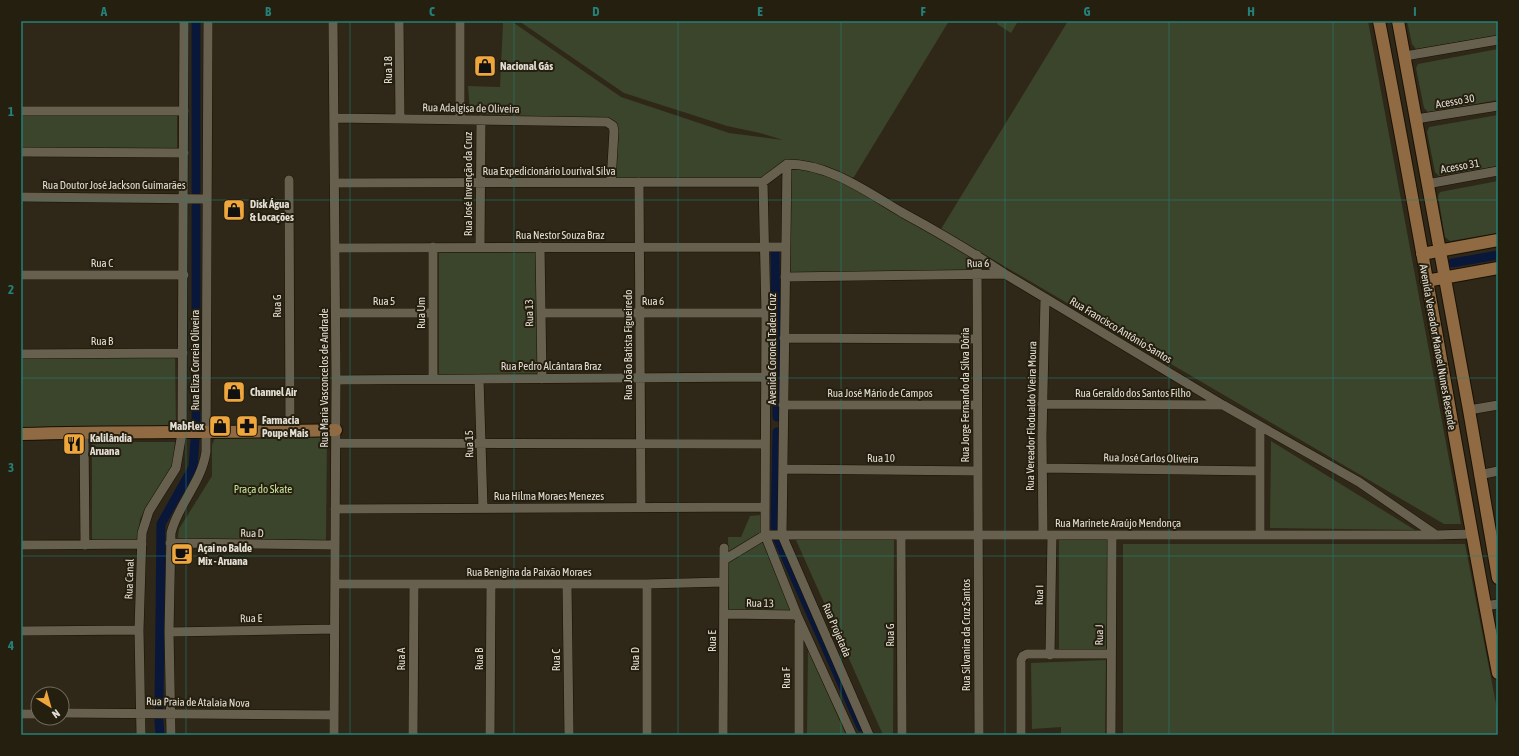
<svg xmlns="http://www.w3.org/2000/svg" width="1519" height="756" font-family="'Asap Condensed',sans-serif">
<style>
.green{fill:#3b452b}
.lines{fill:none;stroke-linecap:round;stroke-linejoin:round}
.canal{stroke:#09183a;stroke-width:9}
.street-casing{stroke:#171103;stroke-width:10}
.secondary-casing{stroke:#171103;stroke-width:14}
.street{stroke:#68604f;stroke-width:9}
.secondary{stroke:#906a43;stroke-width:12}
.grid{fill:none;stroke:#248078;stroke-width:1;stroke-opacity:0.55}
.labels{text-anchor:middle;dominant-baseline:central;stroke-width:4;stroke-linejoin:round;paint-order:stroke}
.poi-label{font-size:11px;font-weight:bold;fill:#e3ded4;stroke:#251f0f;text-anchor:start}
.street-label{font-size:11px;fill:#e3ded4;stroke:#251f0f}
.park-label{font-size:11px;fill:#c6e29a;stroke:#251f0f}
.neatline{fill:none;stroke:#248078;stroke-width:1.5}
.grid-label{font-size:13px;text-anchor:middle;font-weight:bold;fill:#248078}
</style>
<rect width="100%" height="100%" fill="#2f2818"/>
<path class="green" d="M519 21H949L854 177 846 180 977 255V275L790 272 787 165 763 182H611L614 131 607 122 470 113 468 86 500 87 503 23H514L621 97 729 133 783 140 760 133 727 126 624 93Z
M998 21H1018L1011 33 997 24Z
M1068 21H1368L1461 524H1444L941 229Z
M1407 21H1498V35L1416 49 1412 44Z
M1498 49V100L1428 112 1424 108 1416 68 1418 64Z
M21 115 177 116V149L21 148Z
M1498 115V166L1439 176 1435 172 1427 132 1429 127Z
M1498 181V233L1450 241 1445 237 1438 196 1440 192Z
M537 252V374L439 375V253Z
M22 356H175L176 427H23Z
M327 436 326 540 179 539 178 537 179 529 212 476V445L215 438Z
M1271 441 1415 530 1270 528Z
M92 442H175L173 464 140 519 138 540H92Z
M761 515 791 611 729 612 728 537H741L750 516Z
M1059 539 1110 540 1106 650 1059 649Z
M796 540H894L893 735H883Z
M1123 544H1465L1498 714V735H1123Z
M808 648 846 735H807Z
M1106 660 1105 735H1061V727L1032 729 1031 663Z"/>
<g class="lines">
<path class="canal" d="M196 21V191
M775 250 777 417
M1452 263 1498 255
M196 425V206
M775 527 777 432
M778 540 861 727
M159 706 161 524 193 467 195 440
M159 721 160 735"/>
<g class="street-casing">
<path id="street" d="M333 21 336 380 334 735
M399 21 400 119
M1405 56 1498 40
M21 111H184
M335 118 607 122 613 126 614 131 611 182
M1416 119 1498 106
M460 120V21
M21 152 184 153
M787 164C830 164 867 192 903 213 938 232 972 252 1005 274L1223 405 1359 482 1436 535
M787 164 782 535 869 735
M289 180 290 431
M639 182 641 507
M763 182 766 313 765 535 797 615 852 735
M763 182 787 164
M335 183 763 182
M1427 184 1498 171
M21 197 207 199
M433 247V379
M480 247 481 120
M540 247 542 379
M335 248 785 247
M977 255 979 735
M21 275H184
M785 277 1005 274
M336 313H433
M541 313H766
M784 338 977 339
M21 354 183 353
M479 379 483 508
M336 380 765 377
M1042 404 1222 405
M783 405H977
M1469 410 1498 405
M84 432 85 545
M336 443 765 444
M1042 468 1260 471
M784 469 978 471
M1479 475 1498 471
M335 509 764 507
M765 535H1436L1472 534
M901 535 902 735
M1043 535 1042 437 1045 298
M1260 535V427
M170 543 335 545
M21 545 142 544
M724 560 765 535
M335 584H647L724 582
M567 584 569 735
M1485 606 1498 604
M724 614 797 615
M21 631 139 630
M169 632 334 629
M1050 655 1052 535
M62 713 334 715
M21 714H38
M141 735 139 630 142 533 149 511 176 468 182 433 184 21
M171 735 169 632 171 533C178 504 201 484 206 452L208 21
M413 735 414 584
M490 735 491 584
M647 735V584
M723 735 724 548
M799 735V624
M1021 735V660L1023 656 1027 654H1110
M1111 735 1112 535"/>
</g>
<g class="secondary-casing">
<path id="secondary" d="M1379 21C1422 238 1456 456 1498 673
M1398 21 1469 410 1498 578
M1422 254 1498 240
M1426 281 1498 268
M21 434C126 431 231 433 336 430"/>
</g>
<use href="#street" class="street"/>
<use href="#secondary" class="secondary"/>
</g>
<path class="grid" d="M186 21V735M350 21V735M514 21V735M678 21V735M841 21V735M1005 21V735M1169 21V735M1333 21V735M21 200H1498M21 378H1498M21 556H1498"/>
<defs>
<g id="shop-square" transform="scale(1.15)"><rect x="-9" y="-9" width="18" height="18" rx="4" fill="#efa73d" stroke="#251f0f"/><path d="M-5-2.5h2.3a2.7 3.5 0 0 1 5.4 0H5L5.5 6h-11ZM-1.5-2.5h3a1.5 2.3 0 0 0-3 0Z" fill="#111"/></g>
<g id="pharmacy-square" transform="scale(1.15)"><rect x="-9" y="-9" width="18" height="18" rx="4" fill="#efa73d" stroke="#251f0f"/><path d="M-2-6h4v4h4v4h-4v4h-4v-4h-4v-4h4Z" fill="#111"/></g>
<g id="restaurant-square" transform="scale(1.15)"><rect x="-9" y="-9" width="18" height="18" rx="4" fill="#efa73d" stroke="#251f0f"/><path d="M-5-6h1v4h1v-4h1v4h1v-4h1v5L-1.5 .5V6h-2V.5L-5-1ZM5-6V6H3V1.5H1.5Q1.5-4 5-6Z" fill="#111"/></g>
<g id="cafe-square" transform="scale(1.15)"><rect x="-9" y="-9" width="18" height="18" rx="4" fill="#efa73d" stroke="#251f0f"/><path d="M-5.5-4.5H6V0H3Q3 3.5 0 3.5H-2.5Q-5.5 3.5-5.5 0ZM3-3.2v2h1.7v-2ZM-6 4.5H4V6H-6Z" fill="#111"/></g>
</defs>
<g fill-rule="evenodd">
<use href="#shop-square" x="485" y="66"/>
<use href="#shop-square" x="234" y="210"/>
<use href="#shop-square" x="234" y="392"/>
<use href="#shop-square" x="220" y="426"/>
<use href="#pharmacy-square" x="247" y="426"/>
<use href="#restaurant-square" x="74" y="444"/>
<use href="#cafe-square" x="182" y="554"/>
</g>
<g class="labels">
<g class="poi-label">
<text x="500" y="66">Nacional Gás</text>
<text x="250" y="204">Disk Água<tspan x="250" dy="13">&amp; Locações</tspan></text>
<text x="250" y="392">Channel Air</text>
<text x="262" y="420">Farmacia<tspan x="262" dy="13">Poupe Mais</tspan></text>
<text x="204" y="426" text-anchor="end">MabFlex</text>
<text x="90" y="438">Kalilândia<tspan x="90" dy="13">Aruana</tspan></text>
<text x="198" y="548">Açai no Balde<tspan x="198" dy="13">Mix - Aruana</tspan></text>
</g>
<g class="street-label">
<text transform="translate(388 70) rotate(-90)">Rua 18</text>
<text transform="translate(1455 101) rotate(-10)">Acesso 30</text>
<text transform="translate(471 108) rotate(1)">Rua Adalgisa de Oliveira</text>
<text transform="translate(1460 166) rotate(-10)">Acesso 31</text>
<text x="549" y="171">Rua Expedicionário Lourival Silva</text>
<text transform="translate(468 184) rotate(-90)">Rua José Invenção da Cruz</text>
<text x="114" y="185">Rua Doutor José Jackson Guimarães</text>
<text x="560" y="235">Rua Nestor Souza Braz</text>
<text x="102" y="263">Rua C</text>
<text transform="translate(978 263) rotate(-1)">Rua 6</text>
<text x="384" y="301">Rua 5</text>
<text x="653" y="301">Rua 6</text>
<text transform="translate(277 306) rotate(-90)">Rua G</text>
<text transform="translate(421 313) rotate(-90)">Rua Um</text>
<text transform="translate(529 313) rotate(-91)">Rua 13</text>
<text transform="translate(1121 330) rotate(31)">Rua Francisco Antônio Santos</text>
<text x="102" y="341">Rua B</text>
<text transform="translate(628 345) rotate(-90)">Rua João Batista Figueiredo</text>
<text transform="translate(1438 347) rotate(80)">Avenida Vereador Manoel Nunes Resende</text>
<text transform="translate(772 349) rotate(-90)">Avenida Coronel Tadeu Cruz</text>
<text transform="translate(195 360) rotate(-90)">Rua Eliza Correia Oliveira</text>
<text x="551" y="366">Rua Pedro Alcântara Braz</text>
<text transform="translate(324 378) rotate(-90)">Rua Maria Vasconcelos de Andrade</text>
<text x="880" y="393">Rua José Mário de Campos</text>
<text x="1133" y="393">Rua Geraldo dos Santos Filho</text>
<text transform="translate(965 395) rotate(-90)">Rua Jorge Fernando da Silva Dória</text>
<text transform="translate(1031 416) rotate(-89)">Rua Vereador Flodualdo Vieira Moura</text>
<text transform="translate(469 444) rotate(-91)">Rua 15</text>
<text x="881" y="458">Rua 10</text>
<text transform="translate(1151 458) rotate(1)">Rua José Carlos Oliveira</text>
<text x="549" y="496">Rua Hilma Moraes Menezes</text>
<text x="1118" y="523">Rua Marinete Araújo Mendonça</text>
<text transform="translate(252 533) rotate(1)">Rua D</text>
<text x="529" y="572">Rua Benigina da Paixão Moraes</text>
<text transform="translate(129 579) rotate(-88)">Rua Canal</text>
<text transform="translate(1039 595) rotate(-89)">Rua I</text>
<text transform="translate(760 603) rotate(1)">Rua 13</text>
<text transform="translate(251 618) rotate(-1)">Rua E</text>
<text transform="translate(837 630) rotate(67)">Rua Projetada</text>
<text transform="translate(890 635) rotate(-90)">Rua G</text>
<text transform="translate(966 635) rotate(-90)">Rua Silvanira da Cruz Santos</text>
<text transform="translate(1099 635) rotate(-89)">Rua J</text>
<text transform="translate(712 641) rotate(-90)">Rua E</text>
<text transform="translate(401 659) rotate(-90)">Rua A</text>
<text transform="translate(479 659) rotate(-90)">Rua B</text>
<text transform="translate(635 659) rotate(-90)">Rua D</text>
<text transform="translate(556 660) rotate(-90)">Rua C</text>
<text transform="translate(786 678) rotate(-90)">Rua F</text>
<text transform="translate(198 702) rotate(1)">Rua Praia de Atalaia Nova</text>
</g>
<g class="park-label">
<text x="263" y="489">Praça do Skate</text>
</g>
</g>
<rect width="1519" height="756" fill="none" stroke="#251f0f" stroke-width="44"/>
<g transform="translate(50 706) rotate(143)"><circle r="19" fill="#251f0f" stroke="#716b5e"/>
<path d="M0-3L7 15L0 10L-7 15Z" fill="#efa73d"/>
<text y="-6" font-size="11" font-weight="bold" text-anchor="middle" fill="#e3ded4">N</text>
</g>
<rect x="22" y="22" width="1475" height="712" class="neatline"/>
<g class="grid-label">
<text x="104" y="16">A</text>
<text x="268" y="16">B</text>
<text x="432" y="16">C</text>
<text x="596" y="16">D</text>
<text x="760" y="16">E</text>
<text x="923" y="16">F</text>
<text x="1087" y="16">G</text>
<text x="1251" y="16">H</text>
<text x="1415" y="16">I</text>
<text x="11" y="116">1</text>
<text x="11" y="294">2</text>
<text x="11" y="472">3</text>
<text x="11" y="650">4</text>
</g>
</svg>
